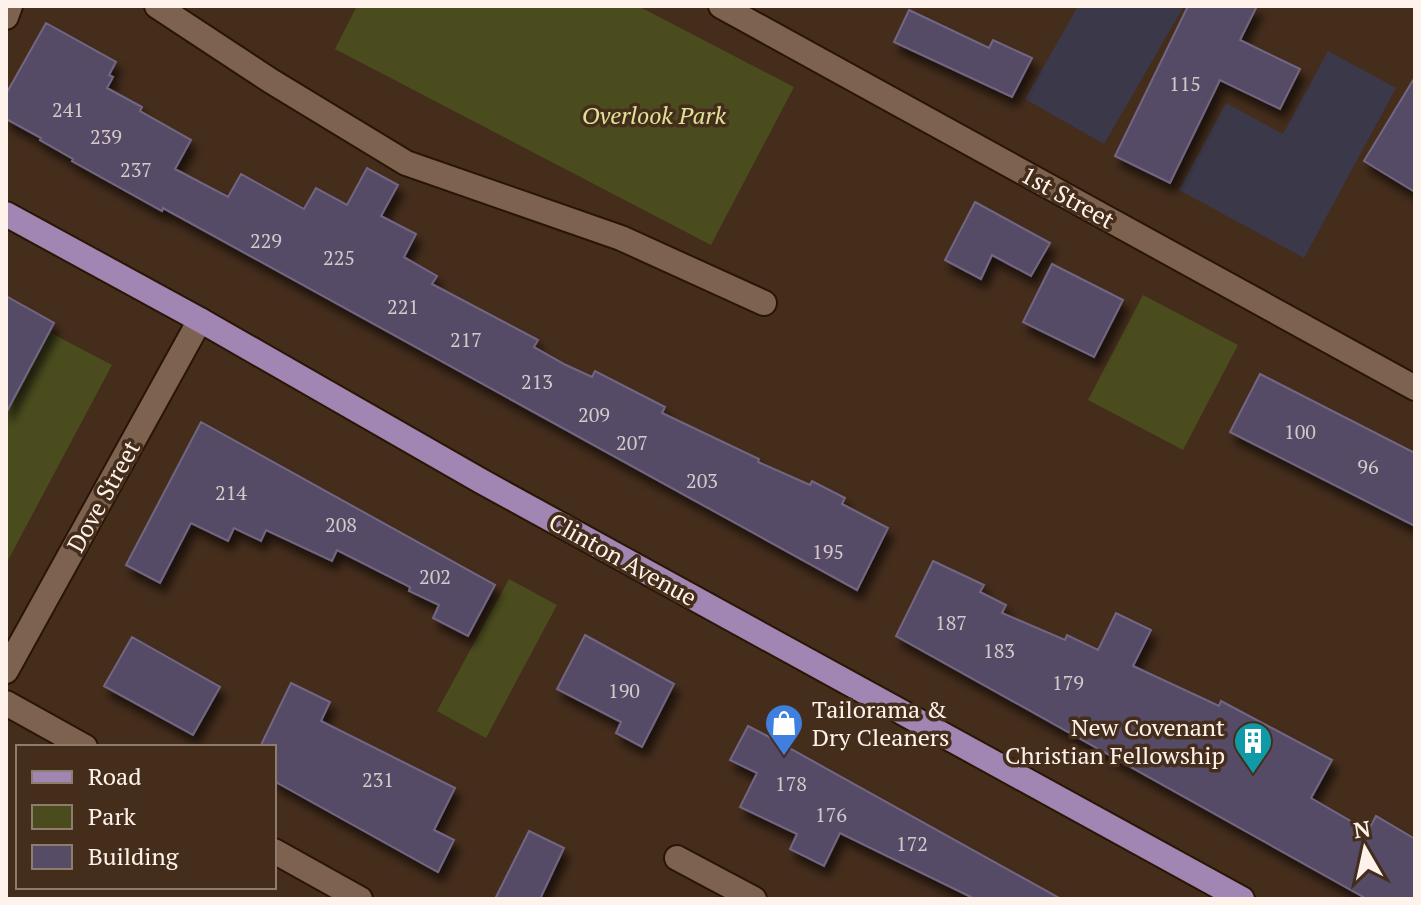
<svg xmlns="http://www.w3.org/2000/svg" width="1421" height="905" font-family="'PT Serif',serif">
<style>
.industrial{fill:#3b384a}
.green{fill:#4a4c1e}
.building{fill:#574c66;stroke:#726682;stroke-width:2;filter:url(#shadow)}
.lines{fill:none;stroke-linecap:round;stroke-linejoin:round}
.minor-casing{stroke:#2a1505;stroke-width:28}
.major-casing{stroke:#2a1505;stroke-width:28}
.minor{stroke:#7c624f;stroke-width:24}
.major{stroke:#a185b2;stroke-width:24}
.labels{text-anchor:middle;dominant-baseline:central;stroke-width:7;stroke-linejoin:round;paint-order:stroke}
.number-label{font-size:20px;fill:#d5c8c9}
.park-label{font-size:24px;font-style:italic;fill:#dde296;stroke:#452d1c}
.street-label{font-size:24px;fill:#fff2ea;stroke:#452d1c}
.poi-label{font-size:24px;fill:#fff2ea;stroke:#452d1c;text-anchor:start}
</style>
<defs>
<filter id="shadow"><feDropShadow dx="5" dy="9" stdDeviation="4" flood-color="#0009"/></filter>
</defs>
<rect width="100%" height="100%" fill="#452d1c"/>
<path class="industrial" d="M1078 6H1184L1104 144 1025 99Z
M1328 51 1396 88 1304 258 1179 190 1226 103 1283 134Z"/>
<path class="green" d="M357 6H638L794 87 711 245 335 49Z
M1143 295 1238 345 1183 450 1088 400Z
M49 332 112 365 6 564V413Z
M509 579 557 605 486 738 437 711Z"/>
<path class="building" d="M1188 6H1257L1240 40 1300 69 1280 109 1220 80 1170 183 1115 156Z
M909 10 989 48 993 40 1032 58 1012 97 894 42Z
M46 23 116 62 109 75 113 77 107 88 142 107 140 111 191 140 175 169 228 197 241 174 304 209 316 188 347 205 367 168 398 185 381 216 416 234 404 257 437 276 432 284 538 340 534 347 566 365 592 377 595 371 665 407 662 413 759 459 758 462 810 485 812 481 845 498 842 504 888 528 857 590 163 208 162 211 72 161 73 159 40 140 41 138 6 119V94Z
M1415 77V192L1364 161Z
M975 202 1050 243 1031 276 992 255 981 279 945 260Z
M1052 264 1123 300 1094 357 1023 322Z
M6 296 54 323 6 413Z
M1260 374 1415 453V526L1230 432Z
M201 422 495 585 468 636 433 618 439 605 409 591 410 587 337 550 332 561 266 530 261 541 234 528 228 541 191 523 160 583 126 565Z
M933 561 984 585 980 592 1006 605 1002 613 1065 640 1067 635 1098 650 1116 613 1151 630 1133 666 1219 706 1221 701 1332 760 1311 798 1368 831 1376 816 1415 839V899H1367L896 636Z
M585 635 674 684 642 747 616 733 621 722 557 689Z
M132 637 220 687 193 735 104 686Z
M291 683 330 702 321 721 455 788 434 830 454 840 438 872 274 781V747H260Z
M748 726 773 739 1061 899H975L840 833 824 866 790 849 797 834 740 807 757 773 730 760Z
M529 831 564 848 540 899H495Z"/>
<g class="lines">
<g class="minor-casing">
<path id="minor" d="M157 6 271 81 406 163 621 238 764 303
M721 6 1415 388
M6 17 10 6
M6 671 200 320
M6 703 85 747
M274 851 360 899
M677 858 754 899"/>
</g>
<g class="major-casing">
<path id="major" d="M6 214 200 320 481 481 1242 899"/>
</g>
<use href="#minor" class="minor"/>
<use href="#major" class="major"/>
</g>
<defs>
<g id="shop-pin" transform="scale(2)"><path d="M0 17L-7.5 6A9.5 9.5 0 1 1 7.5 6Z" fill="#3f7fe0" stroke="#452d1c"/><path d="M-5-2.5h2.3a2.7 3.5 0 0 1 5.4 0H5L5.5 6h-11ZM-1.5-2.5h3a1.5 2.3 0 0 0-3 0Z" fill="#fff"/></g>
<g id="building-pin" transform="scale(2)"><path d="M0 17L-7.5 6A9.5 9.5 0 1 1 7.5 6Z" fill="#0f9aa8" stroke="#452d1c"/><path d="M-4-6H4V6H1V3H-1V6H-4ZM-2.5-4.3h1.7v1.8h-1.7ZM.8-4.3h1.7v1.8H.8ZM-2.5-1h1.7V.8h-1.7ZM.8-1h1.7V.8H.8Z" fill="#fff"/></g>
</defs>
<g fill-rule="evenodd">
<use href="#shop-pin" x="784" y="723"/>
<use href="#building-pin" x="1253" y="741"/>
</g>
<g class="labels">
<g class="number-label">
<text x="1185" y="83">115</text>
<text x="68" y="109">241</text>
<text x="106" y="136">239</text>
<text x="136" y="169">237</text>
<text x="266" y="240">229</text>
<text x="339" y="257">225</text>
<text x="403" y="306">221</text>
<text x="466" y="339">217</text>
<text x="537" y="381">213</text>
<text x="594" y="414">209</text>
<text x="1300" y="431">100</text>
<text x="632" y="442">207</text>
<text x="1368" y="466">96</text>
<text x="702" y="480">203</text>
<text x="231" y="492">214</text>
<text x="341" y="524">208</text>
<text x="828" y="551">195</text>
<text x="435" y="576">202</text>
<text x="951" y="622">187</text>
<text x="999" y="650">183</text>
<text x="1068" y="682">179</text>
<text x="624" y="690">190</text>
<text x="378" y="779">231</text>
<text x="791" y="783">178</text>
<text x="831" y="814">176</text>
<text x="912" y="843">172</text>
</g>
<g class="park-label">
<text x="654" y="115">Overlook Park</text>
</g>
<g class="street-label">
<text transform="translate(1068 197) rotate(29)">1st Street</text>
<text transform="translate(103 496) rotate(-61)">Dove Street</text>
<text transform="translate(623 559) rotate(29)">Clinton Avenue</text>
</g>
<g class="poi-label">
<text x="812" y="709">Tailorama &amp;<tspan x="812" dy="28">Dry Cleaners</tspan></text>
<text x="1225" y="727" text-anchor="end">New Covenant<tspan x="1225" dy="28">Christian Fellowship</tspan></text>
</g>
</g>
<rect width="1421" height="905" fill="none" stroke="#fff2ea" stroke-width="16"/>
<rect x="16" y="745" width="260" height="144" fill="#452d1c" stroke="#8f7c6e" stroke-width="2"/>
<rect x="32" y="771" width="40" height="12" fill="#a185b2" stroke="#8f7c6e" stroke-width="2"/>
<text x="88" y="785" font-size="24" fill="#fff2ea">Road</text>
<rect x="32" y="805" width="40" height="24" fill="#4a4c1e" stroke="#8f7c6e" stroke-width="2"/>
<text x="88" y="825" font-size="24" fill="#fff2ea">Park</text>
<rect x="32" y="845" width="40" height="24" fill="#574c66" stroke="#8f7c6e" stroke-width="2"/>
<text x="88" y="865" font-size="24" fill="#fff2ea">Building</text>
<g transform="translate(1365 849) rotate(351)" stroke="#452d1c" stroke-width="6" paint-order="stroke">
<path d="M0-6L14 30L0 20L-14 30Z" fill="#fff2ea"/>
<text y="-12" font-size="22" font-weight="bold" text-anchor="middle" fill="#fff2ea">N</text>
</g>
</svg>
